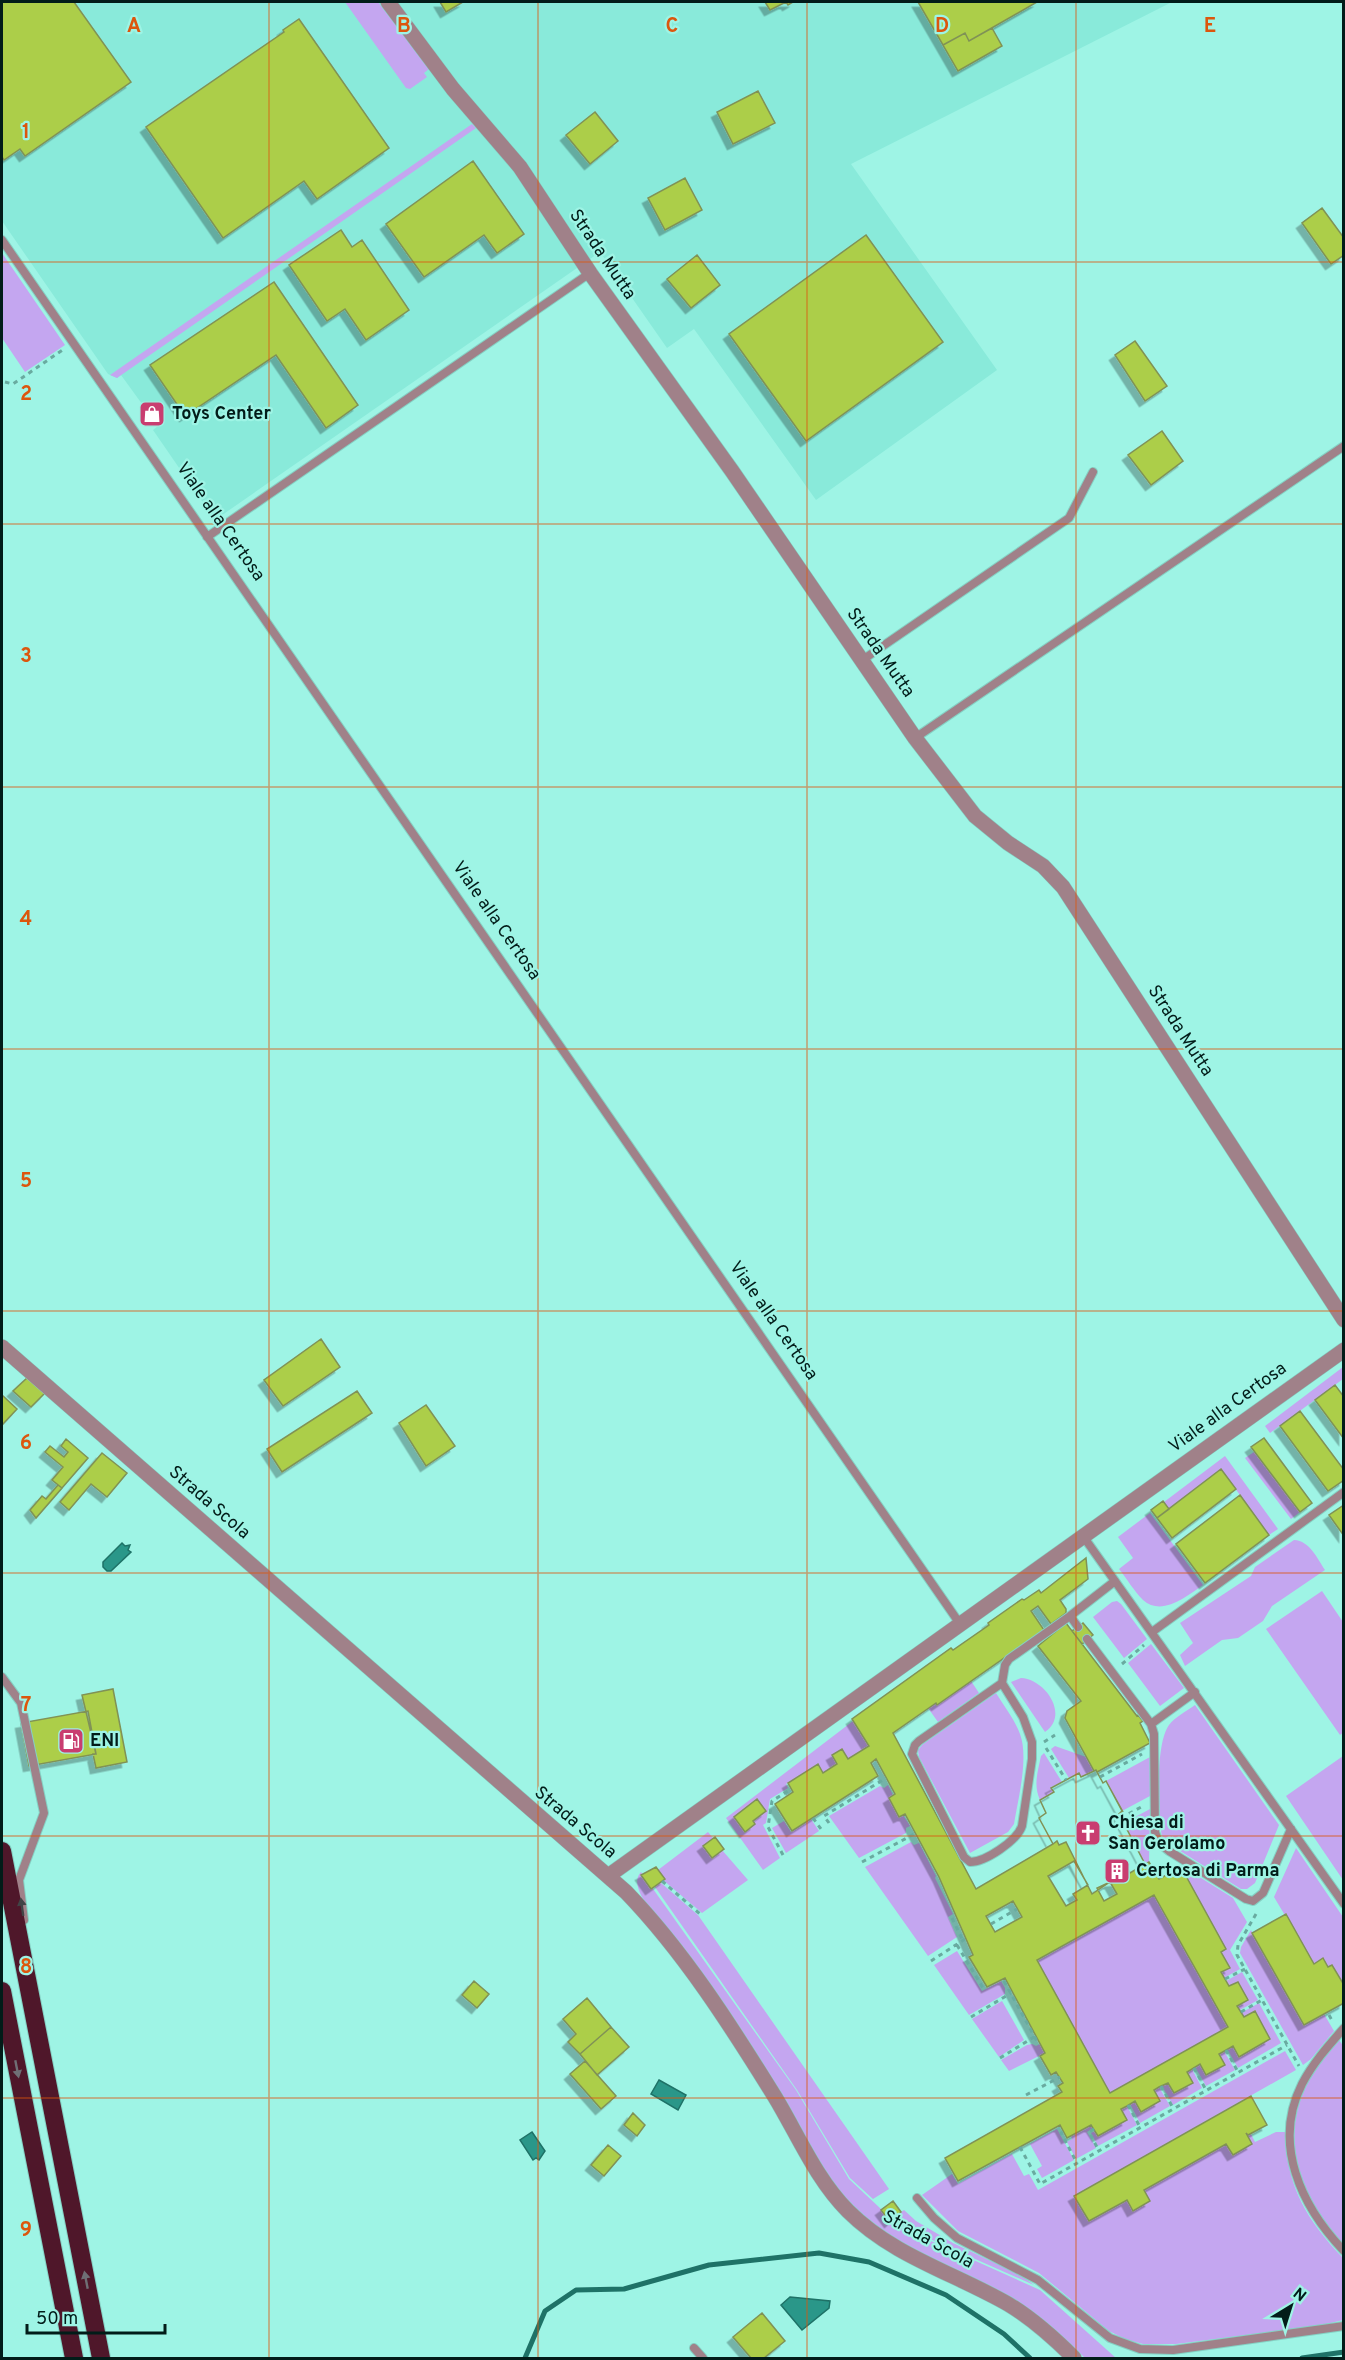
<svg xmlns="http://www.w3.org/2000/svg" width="1345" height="2360" font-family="Overpass,sans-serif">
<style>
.built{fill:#89eada}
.green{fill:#c4a6f0;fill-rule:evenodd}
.water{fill:#2a9789;stroke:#1e7267;stroke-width:1.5}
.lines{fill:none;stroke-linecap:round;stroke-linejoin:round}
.stream{stroke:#1e7267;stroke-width:5}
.building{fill:#acce48;stroke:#809256;stroke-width:1.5;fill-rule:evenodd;filter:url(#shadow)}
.lane-casing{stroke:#85d1c4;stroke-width:10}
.street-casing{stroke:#85d1c4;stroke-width:16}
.highway-casing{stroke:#85d1c4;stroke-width:20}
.path{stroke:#69aba0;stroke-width:3;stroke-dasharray:4.5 4.5;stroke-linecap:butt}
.lane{stroke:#a08189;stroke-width:8}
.street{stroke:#a08189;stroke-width:15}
.highway{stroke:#4f172a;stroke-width:18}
.oneway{fill:#414446}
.oneway2{fill:#6f6f75}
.grid{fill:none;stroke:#dc560d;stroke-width:1.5;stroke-opacity:0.55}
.labels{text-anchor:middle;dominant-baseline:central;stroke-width:4.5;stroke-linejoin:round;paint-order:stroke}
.street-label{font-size:18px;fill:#021c19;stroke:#9ef4e5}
.poi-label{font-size:18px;font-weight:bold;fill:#021c19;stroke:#9ef4e5;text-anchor:start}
.grid-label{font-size:20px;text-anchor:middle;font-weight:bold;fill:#dc560d;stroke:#9ef4e5;stroke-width:4.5;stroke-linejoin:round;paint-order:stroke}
</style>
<defs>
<filter id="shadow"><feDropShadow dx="-5.5" dy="5.5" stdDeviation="0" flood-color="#0004"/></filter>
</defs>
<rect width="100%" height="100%" fill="#9ef4e5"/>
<path class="built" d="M2 2H1172L851 164 997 370 816 500 694 329 667 348 600 252 215 520 153 430 158 426 121 375 117 378 108 374 2 221Z"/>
<path class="green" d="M345 2H378L429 69 424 73 427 77 410 89 406 88Z
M472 124 476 128 117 378 110 375Z
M2 253 65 345 25 372 2 338Z
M1343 1367V1379L1270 1433 1265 1426Z
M1254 1452 1300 1512 1291 1519 1245 1458Z
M1225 1456 1278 1529 1269 1535 1221 1469 1169 1509 1164 1502Z
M1150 1513 1203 1585C1187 1596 1162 1617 1143 1600 1134 1591 1127 1579 1119 1569L1133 1558 1118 1537Z
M1294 1540C1310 1541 1317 1558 1325 1570L1272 1606 1263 1621 1238 1638 1222 1640 1185 1666 1180 1655 1193 1643 1180 1623 1251 1576 1255 1567Z
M1322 1591 1343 1622 1344 1732 1340 1735 1266 1629Z
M1117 1601 1121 1604 1147 1639 1124 1658 1093 1617 1112 1602Z
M1151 1644 1184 1688 1160 1706 1128 1663Z
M1021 1678C1045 1679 1070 1715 1045 1732L1011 1682Z
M971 1681 979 1693 938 1722 928 1708Z
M996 1693C1004 1706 1015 1720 1020 1734 1029 1758 1018 1799 1014 1824L1008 1832 970 1853 919 1757 918 1750 923 1744Z
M1195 1705 1279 1825 1255 1883 1247 1889H1241L1169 1844 1162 1837C1158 1813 1155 1744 1169 1725 1175 1717 1187 1711 1195 1705Z
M853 1721 869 1746 848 1759 842 1749 832 1755 837 1764 823 1773 817 1765 786 1784 788 1788 770 1799 766 1823 763 1825 780 1858 763 1870 726 1818ZM757 1799 766 1811 753 1821 755 1824 745 1832 734 1817Z
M1055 1746 1086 1757 1094 1771 1081 1777 1079 1773 1069 1778 1051 1749Z
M1044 1753 1062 1782 1051 1787 1054 1792 1040 1800C1033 1785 1038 1771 1041 1756Z
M1343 1756V1880L1286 1796Z
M1150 1757V1796L1122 1811 1106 1781Z
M888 1785 893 1795 889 1798 903 1815 910 1826 906 1828V1833L859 1858 829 1816 880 1786 884 1788Z
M1150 1809 1149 1862 1145 1864 1124 1823Z
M811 1819 819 1831 786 1853 772 1828 784 1821 791 1832Z
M708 1832 713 1838 703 1846 712 1857 722 1850 748 1880 702 1913 663 1880 658 1870Z
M911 1842 914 1845 919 1843 936 1876 935 1878 953 1914 948 1917 957 1937 928 1956 865 1867Z
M1296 1848 1343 1917V1985L1332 1965 1328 1967 1323 1959 1314 1964 1274 1897Z
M1182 1866 1233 1898 1247 1922 1230 1950 1240 1969 1224 1978 1221 1972 1230 1967 1221 1952 1226 1949 1181 1867Z
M641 1872 796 2090 849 2179 881 2209 889 2222 893 2220 902 2228 1040 2290 1116 2358H1085L1051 2326 1026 2307 899 2242 858 2212 836 2187 670 1933C660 1920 626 1888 641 1872Z
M660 1882 698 1915 889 2189 873 2199 850 2178 797 2090 655 1887Z
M1154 1895 1228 2027 1110 2093 1037 1961Z
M1251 1930 1304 2025 1324 2014 1334 2031 1311 2059 1303 2065 1240 1953 1241 1947Z
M957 1951 982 1991 1001 1981 1005 1988V1994L969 2015 934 1965Z
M1242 1972 1258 2000 1240 2010 1237 2006 1248 2000 1238 1982 1229 1986 1226 1981Z
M1002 2001 1024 2040 999 2057 972 2019Z
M1259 2003 1281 2043 1238 2068 1227 2049 1233 2046 1239 2056 1270 2039 1255 2012 1244 2017 1241 2013Z
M1339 2040 1344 2047 1343 2245C1330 2229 1314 2212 1306 2193 1289 2156 1290 2111 1311 2077 1318 2063 1329 2052 1339 2040Z
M1032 2044 1036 2046 1040 2044 1045 2053 1009 2071 1001 2060 1027 2045Z
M1224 2051 1235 2070 1206 2086 1195 2067 1200 2064 1206 2075 1225 2065 1219 2054Z
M1285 2051 1296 2070 1074 2196 1127 2200 1133 2211 1150 2201 1144 2190 1246 2133 1248 2135 1251 2134 1255 2142 1276 2132H1285C1287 2187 1306 2219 1343 2258V2320L1318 2326 1176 2344H1143L1125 2339 1109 2331 1039 2273 958 2231 922 2195 952 2174 958 2184 1012 2154 1024 2176 1029 2174 1038 2190Z
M1192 2069 1202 2088 1173 2105 1162 2086 1168 2083 1174 2093 1192 2083 1187 2072Z
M1159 2087 1170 2106 1140 2123 1130 2104 1135 2101 1142 2112 1160 2101 1154 2090Z
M1127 2106 1137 2125 1098 2146 1091 2133 1095 2131 1098 2136 1127 2120 1121 2109Z
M1091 2125 1093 2128 1087 2132 1096 2148 1076 2159 1067 2142 1072 2139 1071 2136Z
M1057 2129 1074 2160 1042 2178 1037 2169 1042 2166 1030 2144Z
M904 2210 916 2221 953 2243 1022 2276 1034 2285 903 2227 894 2217Z"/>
<path class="water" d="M122 1543 125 1546 130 1545 128 1550 131 1552 111 1571H107L103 1567V1562Z
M659 2080 686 2095 678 2110 651 2094Z
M532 2132 545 2151 539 2160 536 2158 533 2160 520 2140Z
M790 2297 830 2301 829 2308 802 2330 781 2305Z"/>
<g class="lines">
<path class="stream" d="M525 2358 545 2311 576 2290 624 2289 709 2265 819 2253 869 2262 946 2295 1004 2334 1030 2358
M1302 2358 1344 2352"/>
</g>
<path class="building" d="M2 2H74L131 82 25 156 20 149 4 160 2 157Z
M440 2H463L446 12Z
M765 2H793L788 5 786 2 770 10Z
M918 2H1037L969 41 965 33 943 45Z
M299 19 389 148 317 199 304 181 223 238 146 127 284 32 283 30Z
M992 28 1002 46 958 71 943 45 965 33 969 41Z
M758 91 775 123 733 144 717 112Z
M595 112 618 141 590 164 566 135Z
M473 161 524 234 497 253 484 235 424 277 386 224Z
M685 178 702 210 665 230 648 198Z
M1322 208 1344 238V255L1331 264 1302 223Z
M341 230 352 247 362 240 409 310 366 340 345 309 327 321 289 265Z
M866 235 943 342 806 441 729 334Z
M697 255 720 285 691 308 667 279Z
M274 282 358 405 326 428 276 355 185 416 150 365Z
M1135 341 1167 386 1145 401 1115 355Z
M1162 431 1183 461 1151 485 1128 455Z
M321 1339 340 1367 283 1406 264 1380Z
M28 1377 45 1393 31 1407 13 1391Z
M1335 1385 1344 1397V1439L1315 1400Z
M357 1391 372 1413 282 1472 267 1449Z
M2 1395 17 1409 2 1425Z
M426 1405 455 1446 426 1466 399 1423Z
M1300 1411 1344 1470V1480L1328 1491 1280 1426Z
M1264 1438 1312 1503 1300 1512 1251 1447Z
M66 1439 88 1458 62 1488 52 1480 63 1467 45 1452 50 1446 64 1457 68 1452 61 1446Z
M102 1453 127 1473 107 1497 91 1484 69 1510 60 1502Z
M1221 1469 1236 1489 1172 1538 1157 1518Z
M58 1485 62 1488 36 1518 30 1510 42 1496 46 1499Z
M1240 1495 1269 1535 1205 1583 1176 1544Z
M1163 1501 1169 1509 1157 1518 1151 1510Z
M1344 1505V1536L1329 1515Z
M1086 1558 1088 1579 1060 1600 1066 1609V1613L1051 1624 1038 1606 1031 1611 1044 1630 937 1705 936 1703 893 1733 976 1889 1053 1844 1039 1818 1046 1813 1040 1800 1054 1792 1051 1788 1079 1773 1081 1777 1094 1771 1065 1718 1067 1711 1081 1701 1038 1646 1066 1623 1137 1716 1138 1715 1143 1721 1140 1723 1150 1743 1097 1772 1103 1783 1106 1781 1123 1812 1119 1814 1145 1864 1149 1862 1159 1879 1181 1867 1226 1949 1221 1952 1230 1968 1221 1972 1229 1986 1238 1982 1248 2000 1237 2006 1244 2017 1255 2011 1270 2039 1239 2057 1233 2046 1219 2054 1225 2065 1206 2075 1200 2064 1187 2072 1193 2083 1174 2093 1168 2083 1159 2087 1154 2090 1160 2101 1141 2112 1135 2101 1127 2106 1121 2109 1127 2120 1098 2136 1091 2125 1067 2138 1060 2125 958 2181 945 2158 1062 2092 1058 2086 1063 2083 1056 2072 1051 2075 1040 2056 1045 2053 1005 1978 987 1987 969 1957 973 1955 939 1877 905 1814 899 1817 889 1798 895 1794 876 1759 871 1763 878 1776 792 1831 775 1804 793 1792 788 1783 818 1764 823 1773 837 1764 832 1755 842 1749 848 1759 869 1746 852 1719 951 1648 953 1650 989 1625 988 1623 1022 1599 1024 1600 1039 1590 1041 1593ZM1074 1861 1088 1885 1073 1894 1077 1900 1066 1906 1048 1876ZM1154 1895 1228 2027 1110 2093 1037 1960ZM1013 1901 1022 1917 995 1932 986 1916Z
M1083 1623 1093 1635 1082 1644 1072 1631Z
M113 1689 127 1762 96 1768 93 1754H96L82 1695Z
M88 1711 96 1754 29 1766 21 1723Z
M1096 1770 1103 1783 1106 1781 1122 1811 1119 1814 1145 1864 1130 1873 1128 1869 1119 1881 1110 1882 1092 1894 1066 1842 1059 1845 1057 1841 1053 1844 1039 1818 1046 1813 1040 1800 1054 1792 1051 1788 1079 1773 1081 1777Z
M757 1799 766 1811 753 1821 755 1824 745 1832 734 1817Z
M715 1837 724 1849 712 1858 703 1846Z
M656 1867 665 1879 651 1889 641 1875Z
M1110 1882 1117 1894 1104 1901 1097 1888Z
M1286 1914 1314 1964 1323 1958 1328 1967 1332 1965 1344 1985V2003L1304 2025 1252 1933Z
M474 1981 489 1994 477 2008 462 1995Z
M587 1998 611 2027 580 2054 568 2042 576 2034 563 2019Z
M611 2027 629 2047 597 2075 580 2054Z
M585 2061 616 2096 601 2109 570 2074Z
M1251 2096 1267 2125 1248 2135 1246 2133 1252 2144 1233 2155 1226 2144 1144 2190 1150 2201 1133 2211 1127 2200 1089 2221 1074 2196Z
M633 2113 645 2125 637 2136 624 2125Z
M608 2145 621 2156 604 2176 591 2165Z
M893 2201 901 2212 890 2222 881 2210Z
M762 2313 785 2341 764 2358H751L733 2337Z"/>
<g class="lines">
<g class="lane-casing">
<path id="lane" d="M2 240 960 1624
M207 537 590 273
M861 661 1069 518 1093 472
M915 738 1344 446
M1083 1536 1344 1904
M1078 1627 1070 1616 1115 1581
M1152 1632 1344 1492
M1087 1639 1151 1724 1195 1692
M2 1677 21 1703 44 1813 19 1880 24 1920
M1002 1683 919 1741 915 1745 912 1754 964 1857 970 1862C985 1862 1017 1841 1022 1826L1032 1759V1742L1023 1717 1002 1683 1005 1665 1009 1659 1070 1616
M1151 1724 1154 1734 1155 1832 1159 1843 1169 1851 1246 1899 1253 1901 1263 1893 1291 1829
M1344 2028C1328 2046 1313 2063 1302 2084 1272 2144 1301 2206 1344 2251
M917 2198 934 2218 957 2238 1038 2280 1110 2338 1140 2349 1173 2350 1344 2326
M694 2348 703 2358"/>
</g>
<g class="street-casing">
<path id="street" d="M388 2 453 89 520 167 590 273 732 471 915 738 975 816 1008 843 1043 866 1063 887 1344 1320
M2 1347 626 1892C684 1952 731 2026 775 2097 798 2135 816 2179 848 2211 893 2256 954 2273 1008 2304 1033 2319 1054 2338 1074 2358
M608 1876 1344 1350"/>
</g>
<g class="highway-casing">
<path id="highway" d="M2 1851 101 2358
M2 1991 74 2358"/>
</g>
<path class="path" d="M5 382 13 384 64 349
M1122 1664 1144 1645
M1044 1742 1055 1735
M1046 1748 1066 1780
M1100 1777 1142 1754
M813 1818 821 1829
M1121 1818 1143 1806
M829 1823 824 1816 886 1778
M783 1855 768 1827 772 1801 791 1789
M862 1862 916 1833
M662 1881 700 1914
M1256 1914 1238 1945 1237 1955 1299 2066
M952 1918 963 1941
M991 1924 1017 1909
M957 1945 983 1988
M931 1961 965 1939
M1225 1979 1245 1969
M1004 1981 1038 2043
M1241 2012 1262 2000
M1329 2015 1333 2022
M971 2017 1011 1993
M1226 2050 1238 2072
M1000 2058 1034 2037
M1194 2068 1206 2090
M1161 2086 1173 2108
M1026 2095 1060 2077
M1128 2105 1140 2127
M1094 2129 1089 2132 1099 2151
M1063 2132 1061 2133 1077 2163
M1020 2147 1040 2184 1287 2045"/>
<use href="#lane" class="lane"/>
<use href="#street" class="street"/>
<use href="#highway" class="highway"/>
</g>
<defs><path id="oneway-solid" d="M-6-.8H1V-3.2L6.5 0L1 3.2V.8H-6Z" transform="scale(1.5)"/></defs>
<use class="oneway" href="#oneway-solid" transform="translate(22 1907) rotate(-98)"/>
<g class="oneway2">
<use href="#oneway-solid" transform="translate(17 2069) rotate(79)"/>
<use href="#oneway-solid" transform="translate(86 2280) rotate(-101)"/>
</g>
<path class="grid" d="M269 2V2358M538 2V2358M807 2V2358M1076 2V2358M2 262H1344M2 524H1344M2 787H1344M2 1049H1344M2 1311H1344M2 1573H1344M2 1836H1344M2 2098H1344"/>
<defs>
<g id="shop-square" transform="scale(1.35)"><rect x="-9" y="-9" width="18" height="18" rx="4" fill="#c93d70" stroke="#9ef4e5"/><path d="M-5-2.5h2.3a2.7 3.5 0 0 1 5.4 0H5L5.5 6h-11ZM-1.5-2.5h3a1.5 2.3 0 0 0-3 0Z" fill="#fff"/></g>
<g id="fuel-square" transform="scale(1.35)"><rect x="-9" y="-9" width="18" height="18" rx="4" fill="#c93d70" stroke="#9ef4e5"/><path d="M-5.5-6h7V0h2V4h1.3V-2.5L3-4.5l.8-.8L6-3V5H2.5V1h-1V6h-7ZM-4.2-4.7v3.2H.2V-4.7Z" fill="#fff"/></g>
<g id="church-square" transform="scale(1.35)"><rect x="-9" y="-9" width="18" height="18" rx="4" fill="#c93d70" stroke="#9ef4e5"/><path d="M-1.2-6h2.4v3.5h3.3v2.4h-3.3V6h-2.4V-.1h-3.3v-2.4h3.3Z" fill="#fff"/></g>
<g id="building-square" transform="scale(1.35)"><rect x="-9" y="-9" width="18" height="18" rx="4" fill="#c93d70" stroke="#9ef4e5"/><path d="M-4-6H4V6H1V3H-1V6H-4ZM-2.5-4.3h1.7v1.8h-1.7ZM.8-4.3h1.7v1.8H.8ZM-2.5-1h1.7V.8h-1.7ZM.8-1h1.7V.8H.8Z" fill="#fff"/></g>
</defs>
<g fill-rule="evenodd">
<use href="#shop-square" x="152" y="414"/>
<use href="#fuel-square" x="71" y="1741"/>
<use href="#church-square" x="1088" y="1833"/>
<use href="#building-square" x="1117" y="1871"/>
</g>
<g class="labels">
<g class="street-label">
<text transform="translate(602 255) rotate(56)">Strada Mutta</text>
<text transform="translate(220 522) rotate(55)">Viale alla Certosa</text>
<text transform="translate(880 653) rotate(55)">Strada Mutta</text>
<text transform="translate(496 921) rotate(55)">Viale alla Certosa</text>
<text transform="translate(1180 1031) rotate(57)">Strada Mutta</text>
<text transform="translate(773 1321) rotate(55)">Viale alla Certosa</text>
<text transform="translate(1228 1408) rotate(-36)">Viale alla Certosa</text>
<text transform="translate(209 1503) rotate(41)">Strada Scola</text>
<text transform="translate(575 1823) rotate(40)">Strada Scola</text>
<text transform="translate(928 2240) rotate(29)">Strada Scola</text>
</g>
<g class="poi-label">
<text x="172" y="414">Toys Center</text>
<text x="90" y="1741">ENI</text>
<text x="1108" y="1823">Chiesa di<tspan x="1108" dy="21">San Gerolamo</tspan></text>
<text x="1136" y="1871">Certosa di Parma</text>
</g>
</g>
<g class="grid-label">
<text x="134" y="32">A</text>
<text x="404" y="32">B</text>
<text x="672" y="32">C</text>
<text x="942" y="32">D</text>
<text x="1210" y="32">E</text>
<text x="26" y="138">1</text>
<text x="26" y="400">2</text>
<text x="26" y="662">3</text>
<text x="26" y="925">4</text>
<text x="26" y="1187">5</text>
<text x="26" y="1449">6</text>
<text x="26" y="1711">7</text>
<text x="26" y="1973">8</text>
<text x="26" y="2236">9</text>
</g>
<rect width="1345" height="2360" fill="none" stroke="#021c19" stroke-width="6"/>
<g transform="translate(1291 2306) rotate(38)" stroke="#9ef4e5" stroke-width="4.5" paint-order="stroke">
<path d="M0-4.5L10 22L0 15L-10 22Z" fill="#021c19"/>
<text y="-9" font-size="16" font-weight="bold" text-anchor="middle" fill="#021c19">N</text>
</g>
<path d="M27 2324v9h138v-9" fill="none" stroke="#021c19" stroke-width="3"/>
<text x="36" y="2324" font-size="18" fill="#021c19" stroke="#9ef4e5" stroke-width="4.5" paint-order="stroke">50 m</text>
</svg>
